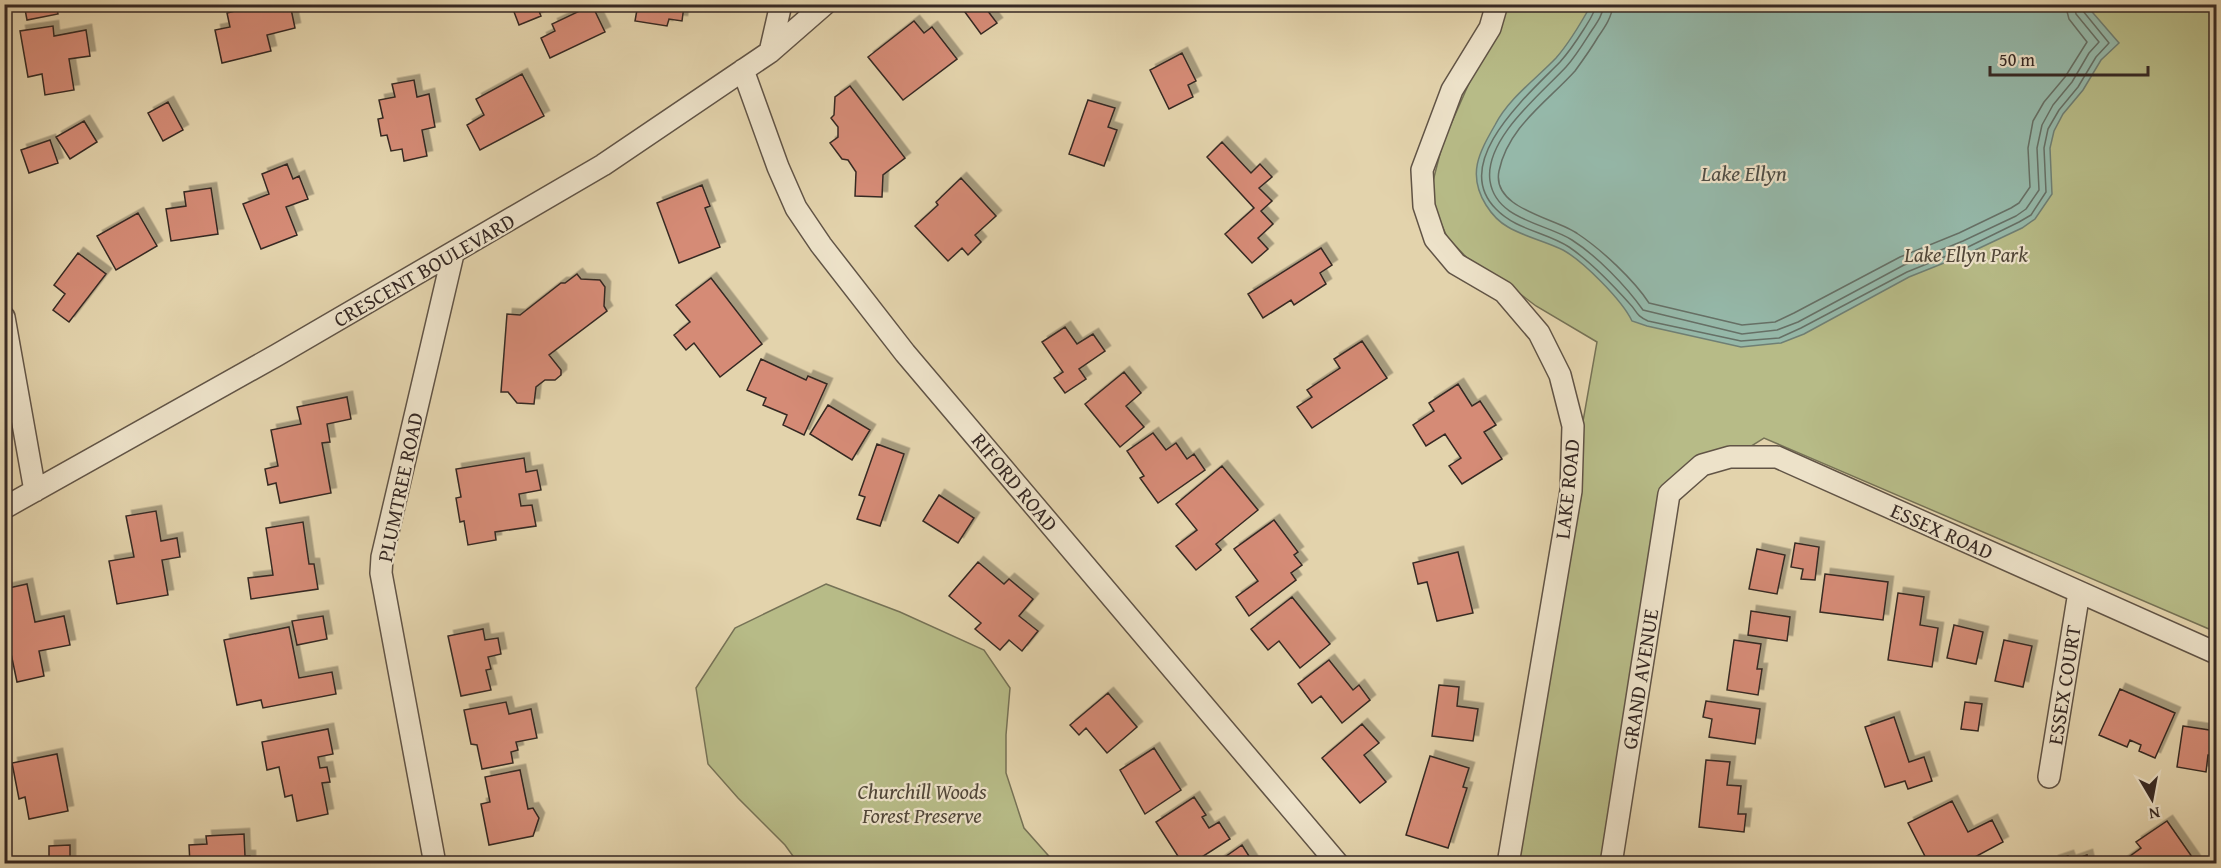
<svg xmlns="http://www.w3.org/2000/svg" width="2221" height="868" font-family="'Gentium Book Plus',serif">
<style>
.green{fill:#b7bb87;stroke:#767256;stroke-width:1.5}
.water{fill:#95b8a9;stroke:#6f7f74;stroke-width:1.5}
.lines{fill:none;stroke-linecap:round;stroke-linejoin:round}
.shore{stroke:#667066;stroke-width:1.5}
.building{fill:#d58b76;stroke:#362924;stroke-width:1.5;filter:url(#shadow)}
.minor-casing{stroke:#615446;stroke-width:24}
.minor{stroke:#ede2c9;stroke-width:21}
.labels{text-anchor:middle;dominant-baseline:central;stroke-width:4.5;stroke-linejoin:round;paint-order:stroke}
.park-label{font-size:21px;font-style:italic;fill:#504638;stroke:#ede2c9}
.street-label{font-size:21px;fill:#362924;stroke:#ede2c9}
.water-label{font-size:22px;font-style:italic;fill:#4e4d45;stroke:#ede2c9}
</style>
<defs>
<filter id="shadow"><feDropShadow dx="5.5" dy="-5.5" stdDeviation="0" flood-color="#0004"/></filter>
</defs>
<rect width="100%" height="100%" fill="#e3d3ac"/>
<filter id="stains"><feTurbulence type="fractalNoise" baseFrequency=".00333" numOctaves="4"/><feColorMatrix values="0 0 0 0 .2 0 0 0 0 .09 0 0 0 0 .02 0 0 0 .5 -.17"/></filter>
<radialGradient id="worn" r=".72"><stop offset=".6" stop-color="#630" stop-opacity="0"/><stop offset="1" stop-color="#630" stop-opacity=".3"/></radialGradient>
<path class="green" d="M1501 5H2216V632L1764 438 1711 471 1676 503 1619 863H1505L1597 342 1536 306 1498 277 1467 258 1447 237 1436 212 1432 185 1443 142 1497 20Z
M826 584 900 612 984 650 1010 688 1006 735V773L1024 828 1055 863H798L785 845 738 798 708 764 696 688 735 628Z"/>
<path class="water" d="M1591 5H2072L2087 6 2119 43 2101 60 2083 90 2063 114 2054 131 2050 148 2052 194 2035 219 2022 228 1969 253 1909 277 1804 334 1781 343 1741 347 1647 326 1632 321C1622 300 1583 261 1563 250 1545 241 1525 237 1508 227 1499 222 1491 213 1486 205 1467 174 1479 153 1495 125 1509 98 1536 79 1556 58 1570 42 1581 23 1591 5Z"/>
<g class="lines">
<path class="shore" d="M1596 4C1595 13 1589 21 1584 29 1577 40 1569 52 1560 62 1529 94 1449 162 1496 209 1516 230 1546 232 1569 247 1591 262 1611 283 1629 303 1638 312 1635 315 1648 321L1741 341 1779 338 1801 328 1907 272 1966 248 2019 222 2031 215 2046 192 2044 148 2048 129 2059 110 2078 87 2096 57 2109 43 2083 11 2081 6
M1604 4C1603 15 1596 24 1590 33 1583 44 1575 57 1566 67 1541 94 1484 139 1490 181 1496 220 1545 223 1572 240 1597 256 1626 286 1643 310L1742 334 1777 330 1798 322 1904 265 1963 241 2016 216 2026 209 2039 190 2037 148 2042 125 2053 105 2072 82 2089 53 2099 42 2076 14 2074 4
M1613 4C1612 17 1605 27 1598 37 1591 49 1583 60 1575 71 1547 102 1508 127 1499 171 1491 209 1556 218 1578 234 1602 250 1634 280 1649 303L1742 325 1775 322 1794 313 1900 257 1959 233 2011 208 2019 203 2030 187 2028 148 2033 121 2044 102 2065 77 2087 42 2069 19 2065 4"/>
</g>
<path class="building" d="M24 4H56L58 14 27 20Z
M283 4H290L295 28 267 35 271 51 222 63 215 30 230 27 227 13 259 5 260 10Z
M511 4H536L541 16 519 25Z
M638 4H694L693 8 684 6 682 21 669 19 667 26 635 21Z
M959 4H986L984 6 997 23 981 34Z
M2076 4H2138V8Z
M592 5 605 32 550 58 541 38 555 31 552 24Z
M914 21 924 33 932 27 957 59 903 100 868 57Z
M53 26 54 36 86 30 90 56 69 59 74 90 45 95 42 74 28 77 20 31Z
M1182 53 1196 81 1188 85 1193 97 1169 109 1150 70Z
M522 74 544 116 480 150 467 125 484 115 476 99Z
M414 80 417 97 429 94 435 127 422 130 427 156 404 161 402 149 391 151 387 135 381 136 378 119 383 118 379 100 395 97 392 84Z
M850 86 905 158 883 175 882 197 855 196 856 172 848 160 842 159 830 143 838 137V127L831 118 834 115 835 97Z
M1088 100 1115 108 1108 127 1117 130 1104 166 1069 154Z
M168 102 183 130 163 141 148 113Z
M84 121 97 142 70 159 56 137Z
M50 140 58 163 29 173 21 150Z
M1222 142 1251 173 1260 164 1272 177 1259 188 1272 201 1261 211 1273 224 1258 238 1268 249 1252 263 1225 234 1254 208 1207 157Z
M287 164 293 179 299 176 308 199 286 207 297 235 261 249 243 204 269 194 262 174Z
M961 178 996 216 975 235 981 242 968 255 962 248 948 261 915 226 938 205 936 202Z
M702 185 710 206 705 208 720 247 679 263 657 203Z
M211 188 218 234 171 241 166 209 186 206 184 192Z
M138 213 157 246 116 270 97 236Z
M1321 248 1332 265 1320 273 1326 284 1294 305 1291 300 1263 318 1248 294Z
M78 253 106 274 69 322 53 310 65 294 54 285Z
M577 274 581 279 600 280 605 287 604 306 607 311 549 355 561 370V375L555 380H545L536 387 534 404 517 403 508 392H501L507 314 520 315 561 283H565Z
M711 278 762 344 720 377 694 343 686 350 674 335 690 322 676 305Z
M1065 327 1077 344 1093 334 1105 351 1079 369 1086 379 1065 393 1054 378 1063 372 1042 342Z
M1362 341 1387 378 1312 428 1297 407 1312 397 1307 390 1340 368 1334 359Z
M761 359 806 380 808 376 827 384 804 435 783 425 787 415 763 405 766 398 747 390Z
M1124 372 1141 393 1126 406 1144 427 1120 447 1085 404Z
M1458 384 1472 406 1480 401 1496 425 1484 432 1502 459 1462 484 1449 466 1461 458 1445 434 1426 446 1413 425 1434 411 1429 403Z
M347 397 351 419 327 424 330 442 322 443 331 493 280 503 276 483 268 485 265 469 278 466 271 430 301 424 297 407Z
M828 405 870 430 852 460 810 434Z
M1153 433 1166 450 1176 443 1187 459 1194 454 1205 470 1158 503 1140 478 1144 476 1127 451Z
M877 444 904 454 880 526 857 519 865 497 859 495Z
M524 458 526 472 537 470 541 490 519 494 521 506 532 505 536 526 495 532 496 540 468 545 464 521 460 522 456 498 461 497 456 469Z
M1222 466 1258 510 1216 544 1221 550 1196 570 1176 546 1197 530 1176 504Z
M939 495 974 518 958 543 923 521Z
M156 511 161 541 177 538 180 557 162 560 168 595 117 604 109 561 134 557 126 516Z
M1274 520 1298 552 1294 555 1302 565 1291 573 1296 580 1249 616 1236 597 1258 581 1234 549Z
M303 522 309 564H314L318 589 251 599 248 578 273 575 266 528Z
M1795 543 1819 547 1815 580 1801 579 1803 569 1791 567Z
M1757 549 1785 555 1777 594 1749 589Z
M1458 552 1473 613 1437 621 1427 582 1418 584 1413 563Z
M978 562 1004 584 1009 579 1033 599 1019 616 1038 631 1022 651 1009 640 1000 650 975 629 981 623 949 596Z
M1825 574 1888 582 1883 620 1820 612Z
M27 584 35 622 64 616 70 645 39 651 44 676 17 682 4 620V589Z
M1898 593 1924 597 1920 625 1938 628 1932 667 1888 660Z
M1292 597 1330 644 1300 668 1279 641 1268 650 1251 629Z
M1751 611 1790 617 1787 641 1748 635Z
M323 616 327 639 297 645 292 621Z
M1954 625 1983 632 1976 664 1947 658Z
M289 627 299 678 332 672 336 694 263 708 261 700 237 705 224 640Z
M483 629 485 640 498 638 501 654 488 657 491 669 486 670 491 690 461 696 448 636Z
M1734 640 1761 644 1757 669H1762L1758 695 1727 690Z
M2004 640 2032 646 2023 687 1995 681Z
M1329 660 1353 690 1359 685 1370 700 1342 723 1321 696 1312 703 1298 684Z
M1439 685 1459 687 1457 706 1478 709 1473 741 1432 736Z
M2120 689 2175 713 2155 758 2139 751 2141 745 2130 740 2127 747 2099 735Z
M1108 693 1137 727 1107 753 1086 728 1079 735 1070 725Z
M1706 701 1760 709 1755 744 1709 737 1712 719 1703 717Z
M506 702 509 714 531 709 537 738 516 742 518 750 511 752 513 763 482 769 477 745 471 744 464 710Z
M1965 702 1982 704 1978 731 1961 729Z
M1894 717 1909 762 1924 757 1932 781 1908 789 1905 781 1885 787 1865 727Z
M1362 724 1379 743 1364 755 1386 782 1360 803 1322 758Z
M2183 726 2216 731V756L2208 755 2206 772 2177 767Z
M328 729 333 754 318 757 320 768 327 767 330 782 322 783 328 814 297 821 292 795 285 797 279 767 267 770 262 742Z
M1154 748 1181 790 1145 814 1120 770Z
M57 754 68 811 29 819 25 797 19 799 12 763Z
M1430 756 1469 768 1463 787 1467 788 1448 848 1406 835Z
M1706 760 1730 762 1727 785 1741 786 1738 814H1746L1744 832 1699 827Z
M520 770 528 809 533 808 539 818 533 836 489 845 481 804 490 802 485 777Z
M1194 797 1206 815 1202 817 1209 828 1219 822 1230 839 1191 864H1183L1156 822Z
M1952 801 1968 832 1992 820 2003 842 1962 864H1929L1908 823Z
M2167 821 2197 864H2119L2141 848 2136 842Z
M244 834 245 856H250V864H190L189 845 207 844 206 836Z
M70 845V864H49V846Z
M1242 845 1254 864H1215Z
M2087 855 2089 864H2054L2053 861 2068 856 2070 861Z"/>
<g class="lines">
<g class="minor-casing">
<path id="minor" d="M1497 4 1490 28 1452 90 1422 170 1424 206 1435 239 1456 264 1504 292 1539 333 1560 375 1573 426 1571 491 1508 864
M770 52 781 4
M743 70 778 167 796 208 821 245 905 353 1338 864
M4 317 35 491
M4 508 277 355 603 165 770 52 825 4
M2049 777 2079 592
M435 864 381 573 382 557 453 254
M1611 864 1669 494 1702 465 1730 457H1777L2216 653"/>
</g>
<use href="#minor" class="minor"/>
</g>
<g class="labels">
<g class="park-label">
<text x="1966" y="254">Lake Ellyn Park</text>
<text x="922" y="791">Churchill Woods<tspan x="922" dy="24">Forest Preserve</tspan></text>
</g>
<g class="street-label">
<text transform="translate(424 270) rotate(-30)">CRESCENT BOULEVARD</text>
<text transform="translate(1015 482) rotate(50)">RIFORD ROAD</text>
<text transform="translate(400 487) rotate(-78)">PLUMTREE ROAD</text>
<text transform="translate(1567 489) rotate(-84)">LAKE ROAD</text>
<text transform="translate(1942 531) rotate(24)">ESSEX ROAD</text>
<text transform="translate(1640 679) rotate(-81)">GRAND AVENUE</text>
<text transform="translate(2064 685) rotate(-81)">ESSEX COURT</text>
</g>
<g class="water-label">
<text x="1744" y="173">Lake Ellyn</text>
</g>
</g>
<rect width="2221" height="868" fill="none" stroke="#e3d3ac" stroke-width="24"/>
<rect x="6" y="6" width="2209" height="856" fill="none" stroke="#362924" stroke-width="3"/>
<rect x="12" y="12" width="2197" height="844" fill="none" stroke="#362924" stroke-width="1.5"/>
<g transform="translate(2152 799) rotate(170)" stroke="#ede2c9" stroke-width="4.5" paint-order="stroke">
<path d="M0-4.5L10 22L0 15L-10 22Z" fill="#362924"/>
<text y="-9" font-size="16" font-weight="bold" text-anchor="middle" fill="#362924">N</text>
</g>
<path d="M1990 66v9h158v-9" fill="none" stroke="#362924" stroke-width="3"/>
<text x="1999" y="66" font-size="18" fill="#362924" stroke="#ede2c9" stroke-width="4.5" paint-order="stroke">50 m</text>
<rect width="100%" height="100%" filter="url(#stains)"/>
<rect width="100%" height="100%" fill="url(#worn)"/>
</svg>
